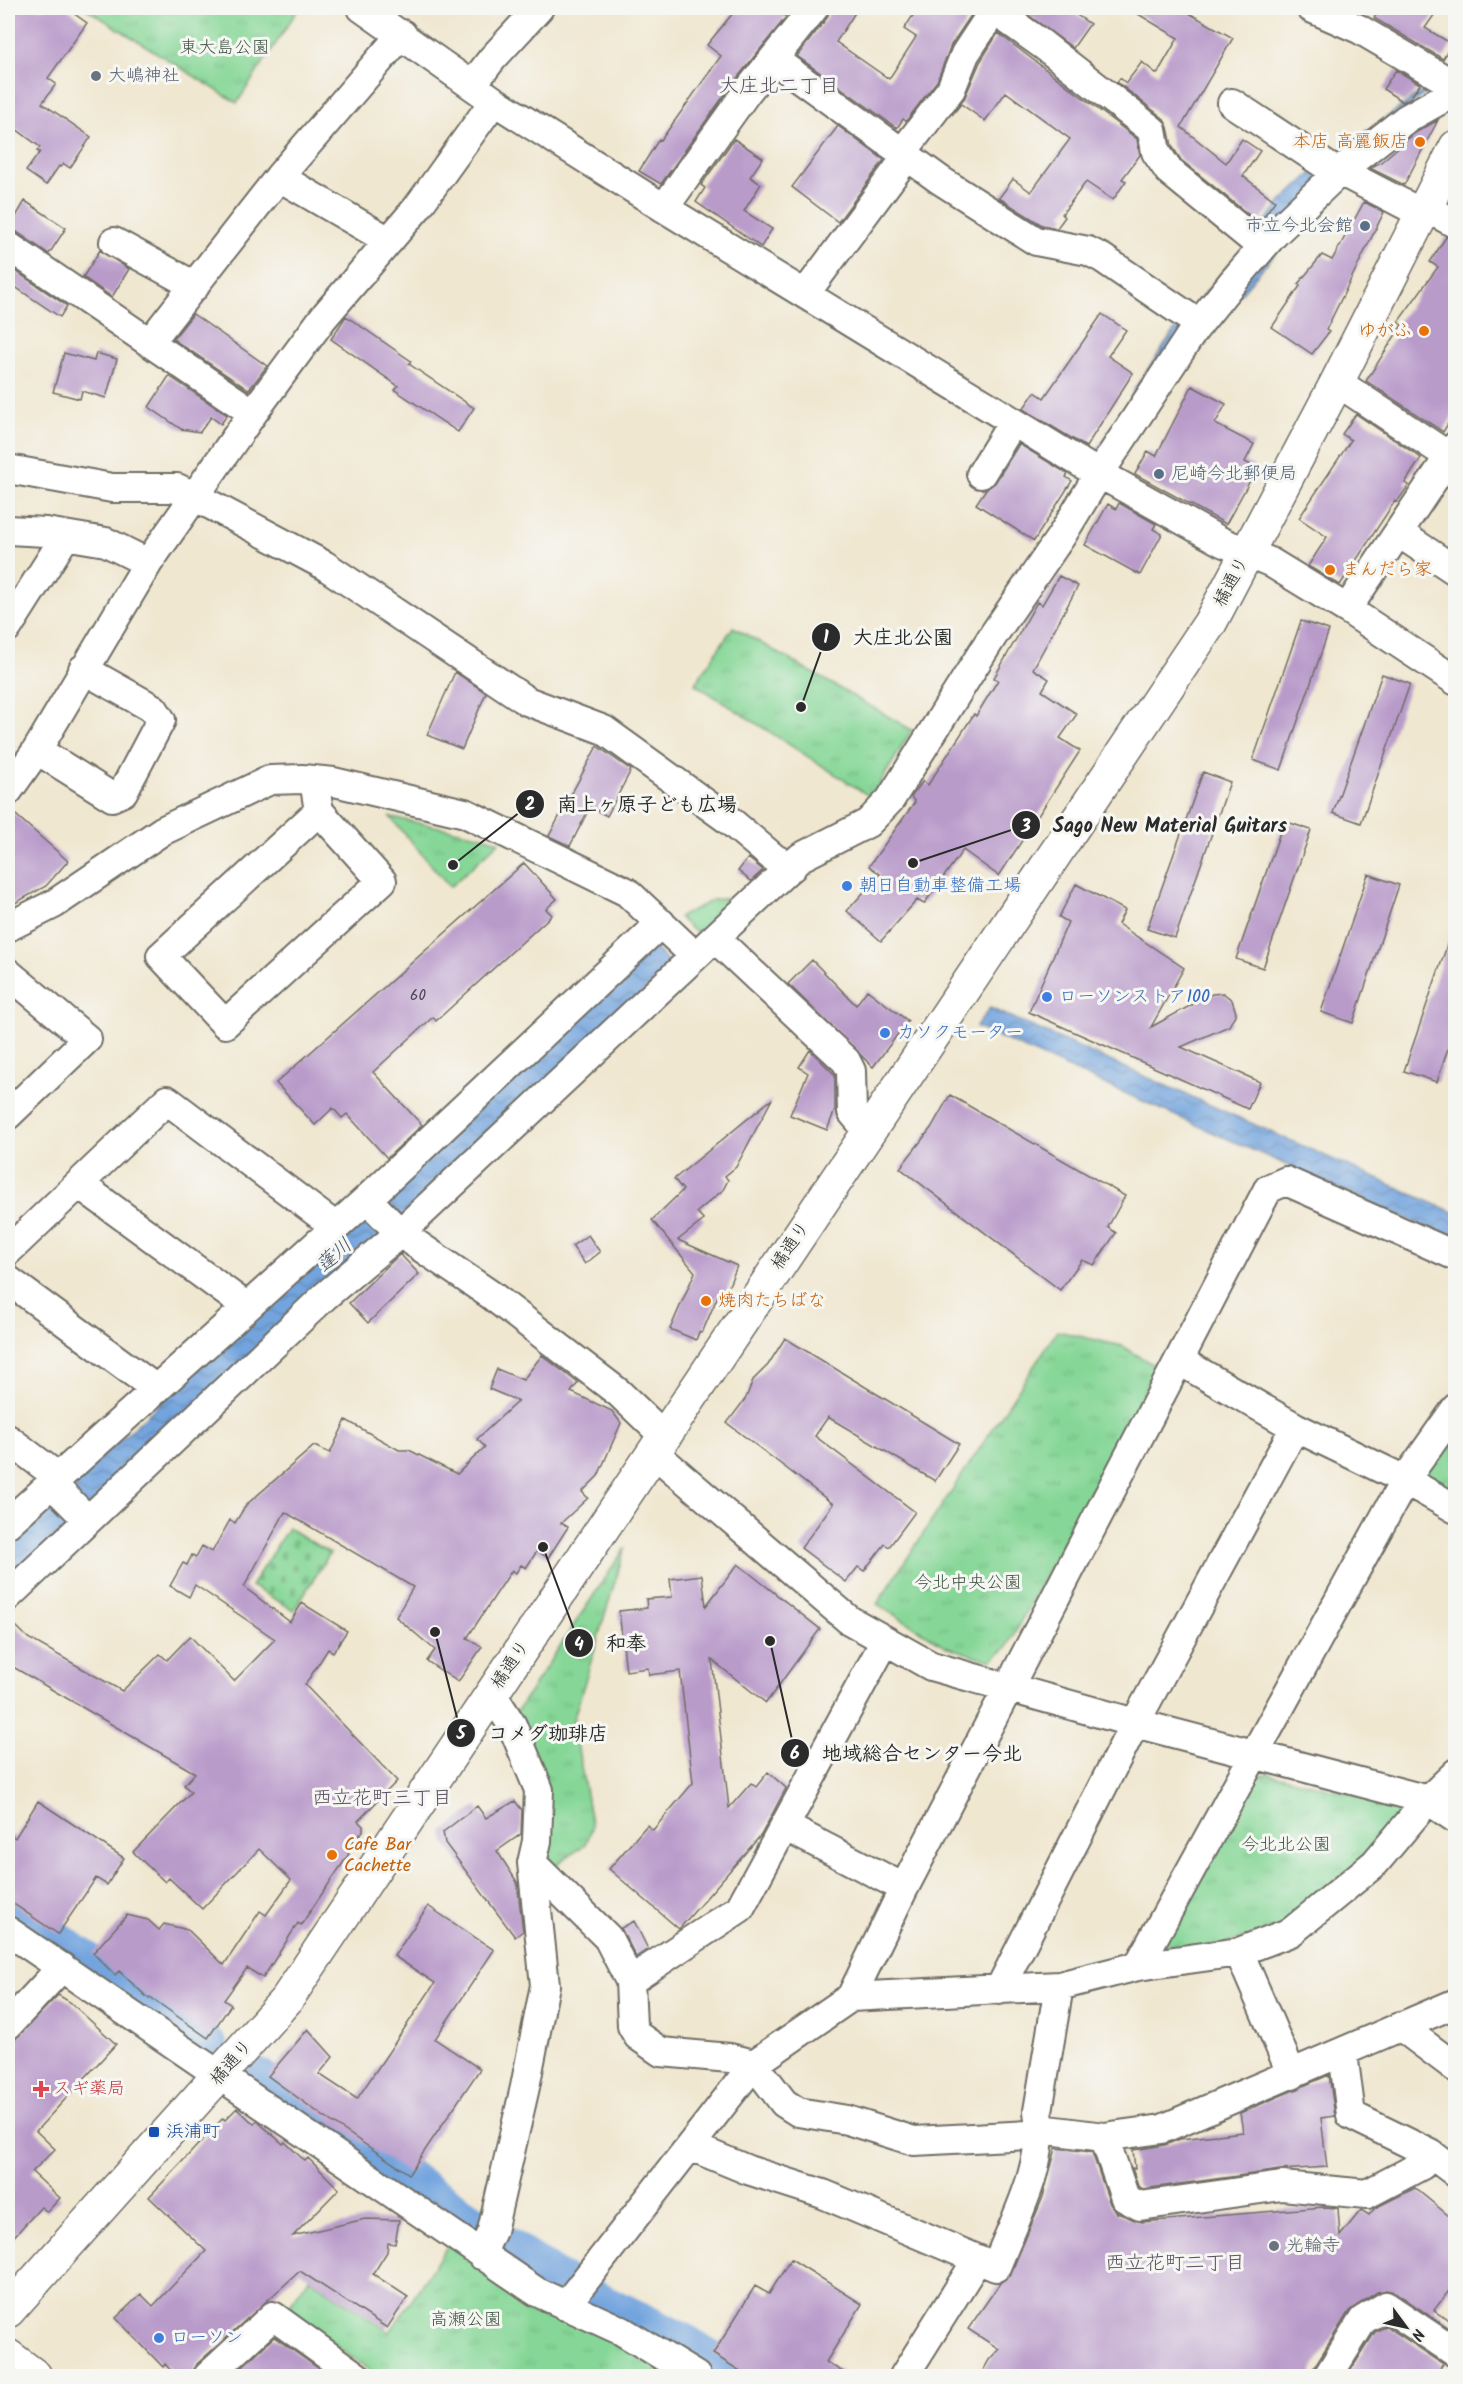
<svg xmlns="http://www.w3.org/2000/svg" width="1463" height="2384" font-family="Kalam,'Klee One',sans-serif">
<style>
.cemetery{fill:url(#cemetery-stones);stroke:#588161;stroke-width:1.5}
.park{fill:url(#park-tufts);stroke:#588161;stroke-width:1.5}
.water{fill:url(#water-waves);stroke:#4f6884;stroke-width:1.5}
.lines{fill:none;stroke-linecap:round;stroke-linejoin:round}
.river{stroke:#73a4de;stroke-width:45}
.building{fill:#b99bca}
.minor-casing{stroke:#706d65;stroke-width:32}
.tertiary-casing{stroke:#706d65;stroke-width:36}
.minor{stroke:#fff;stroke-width:28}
.tertiary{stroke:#fff;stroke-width:33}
.worship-dot{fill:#6b7280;stroke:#f6f6f2;stroke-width:2}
.food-dot{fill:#e8710a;stroke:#f6f6f2;stroke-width:2}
.service-dot{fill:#5c6f8a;stroke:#f6f6f2;stroke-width:2}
.shop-dot{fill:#3f7fe0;stroke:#f6f6f2;stroke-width:2}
.health-dot{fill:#e0444e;stroke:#f6f6f2;stroke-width:2}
.transit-dot{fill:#1a4fb4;stroke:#f6f6f2;stroke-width:2}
.labels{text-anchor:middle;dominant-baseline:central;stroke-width:6;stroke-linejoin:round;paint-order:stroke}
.number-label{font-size:15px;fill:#4e4753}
.park-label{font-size:18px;fill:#425646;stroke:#f6f6f2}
.worship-label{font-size:18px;fill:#5b616d;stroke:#f6f6f2;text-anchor:start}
.food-label{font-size:18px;fill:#c56008;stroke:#f6f6f2;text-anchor:start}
.service-label{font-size:18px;fill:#4e5e75;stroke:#f6f6f2;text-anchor:end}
.street-label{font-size:18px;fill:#2b2b2b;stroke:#f6f6f2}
.shop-label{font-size:18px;fill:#366cbe;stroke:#f6f6f2;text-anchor:start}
.health-label{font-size:18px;fill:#be3a42;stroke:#f6f6f2;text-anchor:start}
.transit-label{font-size:18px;fill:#164399;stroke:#f6f6f2;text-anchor:start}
.neighbourhood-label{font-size:20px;fill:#5d5263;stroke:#f6f6f2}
.water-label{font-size:20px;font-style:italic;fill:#44556a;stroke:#f6f6f2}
.leader{fill:none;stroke:#2b2b2b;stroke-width:2}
.callout-dot{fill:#2b2b2b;stroke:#f6f6f2;stroke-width:2}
.mark-label{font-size:18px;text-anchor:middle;font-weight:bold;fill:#fff}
.callout-label{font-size:20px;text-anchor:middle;font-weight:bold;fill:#2b2b2b;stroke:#f6f6f2;stroke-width:6;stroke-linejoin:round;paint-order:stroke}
</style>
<defs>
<pattern id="cemetery-stones" width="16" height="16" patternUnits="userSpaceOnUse" patternTransform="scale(1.5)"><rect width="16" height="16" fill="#86d797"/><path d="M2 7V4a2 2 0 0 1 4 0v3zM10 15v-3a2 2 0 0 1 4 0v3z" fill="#74b982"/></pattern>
<pattern id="park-tufts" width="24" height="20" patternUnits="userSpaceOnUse" patternTransform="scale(1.5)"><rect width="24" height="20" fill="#86d797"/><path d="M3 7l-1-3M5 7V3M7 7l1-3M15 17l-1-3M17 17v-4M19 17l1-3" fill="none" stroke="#74b982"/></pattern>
<pattern id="water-waves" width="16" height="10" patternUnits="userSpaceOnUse" patternTransform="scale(1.5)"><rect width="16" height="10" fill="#73a4de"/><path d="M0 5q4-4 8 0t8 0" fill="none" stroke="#5f86b4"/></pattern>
</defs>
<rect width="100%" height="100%" fill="#f6f6f2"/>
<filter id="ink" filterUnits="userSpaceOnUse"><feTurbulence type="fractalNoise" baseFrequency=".0167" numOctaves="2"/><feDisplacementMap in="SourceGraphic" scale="12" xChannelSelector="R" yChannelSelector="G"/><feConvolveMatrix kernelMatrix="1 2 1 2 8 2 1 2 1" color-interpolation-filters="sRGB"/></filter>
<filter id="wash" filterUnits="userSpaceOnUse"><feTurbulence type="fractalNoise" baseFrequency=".008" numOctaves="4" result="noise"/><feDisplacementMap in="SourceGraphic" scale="24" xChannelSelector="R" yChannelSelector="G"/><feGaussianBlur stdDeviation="1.35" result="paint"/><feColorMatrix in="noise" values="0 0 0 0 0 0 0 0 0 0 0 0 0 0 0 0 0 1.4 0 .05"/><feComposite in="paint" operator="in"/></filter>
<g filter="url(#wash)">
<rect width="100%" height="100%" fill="#f0e7d0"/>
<path class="cemetery" d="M288 1528 330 1553 294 1610 251 1586Z"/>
<path class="park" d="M85 8H299L237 103Z
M733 627 912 730 877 788 869 796 695 684Z
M390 817 483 836 499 842 450 887Z
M731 898 739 905C729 913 707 938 693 930 688 927 683 921 679 917L713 900Z
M1057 1331 1122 1346 1157 1367 1007 1647 991 1661 945 1646 877 1604Z
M1455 1426V1492L1430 1478 1426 1468Z
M625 1548 573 1721 592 1828 586 1844 550 1869 539 1857 515 1714Z
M1268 1773 1406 1808 1407 1817 1284 1928 1177 1956 1164 1939 1248 1781Z
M450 2242 610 2334 658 2368 652 2376H377L287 2309 309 2278 390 2332Z"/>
<path class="water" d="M1439 79 1444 82 1393 116 1100 458 1093 457 1129 402 1135 388 1177 327 1281 202 1315 170Z
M654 947 671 966 8 1582V1542L325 1253Z
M990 1008 1455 1213V1240L976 1027Z"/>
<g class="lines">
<path class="river" d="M8 1910 206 2049
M257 2080 556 2283 685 2347 731 2376"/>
</g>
<g id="blocks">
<path class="building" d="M8 8H66L87 23 48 78 56 84 42 103 91 137 70 168 64 164 61 167 59 166 46 185 26 171 40 152 37 151 40 147 8 123Z
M737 8H773L786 17 733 83 661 184 639 171 659 139 661 140 721 56 707 45Z
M830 8H858L836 42 889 79 916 37 904 29 918 8H976L951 45 937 81 906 121 903 119 897 128 797 56 827 18Z
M1019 8H1066L1090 24 1073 48Z
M1128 8H1180L1233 38 1181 127 1226 163 1242 139 1260 151 1243 176 1275 201 1259 223 1181 160 1172 146 1168 127 1163 118 1117 82 1120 78 1126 83 1142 62 1157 74 1178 38Z
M1380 8H1439L1425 28 1452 44 1443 59 1374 18Z
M998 33 1137 139 1140 155 1122 179 1126 181 1113 200 1086 182 1062 214 1065 217 1057 228 1042 225 999 198 1013 179 1031 192 1070 139 1006 92 985 121 961 104 952 115 964 99 980 62Z
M1396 70 1420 84 1411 97 1403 102 1383 89Z
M1438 120 1404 185 1370 168 1381 162 1415 133Z
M838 126 884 160 838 222 792 187Z
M734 139 763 158 750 177 761 184 744 211 772 229 761 247 696 202 705 188 701 185Z
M25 201 66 228 49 254 17 232 8 230Z
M1364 202 1384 212 1326 330 1329 332 1312 354 1272 327 1300 286 1298 284 1322 255 1332 260Z
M1446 237 1455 240V412L1443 432 1366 381 1402 325 1398 322 1438 267 1430 262Z
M100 250 129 269 112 297 83 277Z
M8 266 67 306 60 317 8 282Z
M193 314 267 366 249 390 173 339Z
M1102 314 1126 330 1108 356 1133 373 1086 447 1023 409 1035 392 1044 398Z
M346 316 411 361 409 364 474 408 458 432 395 390 398 386 331 339Z
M64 353 94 361 96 353 117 359 106 398 82 391 80 399 53 392Z
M169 376 227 415 221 424 211 417 200 432 181 429 149 407Z
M1192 386 1226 404 1215 424 1254 444 1245 462 1257 468 1226 524 1135 474 1148 451 1156 456Z
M1356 414 1421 458 1405 483 1409 485 1397 502 1395 501 1340 585 1308 566 1327 537 1299 518 1351 440 1342 434Z
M1019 444 1068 474 1066 477 1072 481 1034 541 976 504 986 489 995 483Z
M1119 503 1156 524 1153 529 1162 534 1140 575 1085 545 1108 504 1116 509Z
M1059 576 1078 586 1033 669 1049 679 1042 691 1077 714 1060 738 1080 751 999 876 963 850 924 904 917 900 881 941 847 911 880 874 869 866 915 802 911 797 923 781 928 785 974 714 976 716 998 680 994 678 1037 602 1042 605Z
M1301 621 1329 630 1281 770 1253 760Z
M455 672 486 693 462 749 427 735Z
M1382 674 1410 684 1361 823 1333 813Z
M597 746 631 770 607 816 590 807 570 846 549 836Z
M1203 772 1230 782 1175 938 1147 929Z
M8 808 68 861 46 886 8 907Z
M1284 821 1311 830 1263 968 1236 959Z
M748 858 763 870 751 881 738 871Z
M524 863 557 899 546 909 552 915 436 1021 433 1017 373 1072 422 1125 387 1158 347 1114 342 1118 333 1108 315 1125 276 1083Z
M1368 874 1399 885 1353 1023 1321 1012Z
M1076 884 1125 910 1118 924 1184 968 1151 1027 1212 994 1223 993 1232 1000 1236 1013 1229 1026 1181 1047 1260 1082 1248 1109 1029 1012 1068 922 1059 917Z
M1452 931 1455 932V1027L1437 1082 1404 1071Z
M812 960 856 1005 867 990 908 1021 873 1067 788 984Z
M810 1050 835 1075V1110L827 1130 790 1115 808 1073 799 1067Z
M950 1095 1125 1196 1108 1227 1116 1233 1094 1265 1082 1260 1060 1290 900 1168 931 1128Z
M772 1099 736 1167 725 1176 728 1180 723 1190 697 1212 704 1220 678 1240 737 1266 725 1295 719 1293 702 1333 699 1332 696 1340 670 1329 695 1272 652 1220 683 1190 674 1179Z
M588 1235 600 1252 585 1264 572 1246Z
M400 1254 419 1274 368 1323 349 1303Z
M785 1338 959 1444 935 1481 828 1417 815 1436 915 1512 889 1547 885 1544 864 1571 858 1567 846 1582 801 1548 833 1504 727 1423 746 1398 753 1380 768 1365Z
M542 1355 578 1383 571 1392 612 1411 621 1423 598 1476 582 1492 588 1498 561 1523 568 1527 548 1558 537 1551 526 1568 521 1565 516 1573 512 1570 467 1638 482 1647 458 1682 427 1661 435 1650 396 1617 413 1587 285 1512 244 1587 290 1622 302 1603 347 1631 333 1652 328 1649 305 1685 397 1781 358 1821 363 1826V1831L345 1850 349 1854 301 1925 298 1923 263 1978 247 1968 224 2000 231 2005 208 2038 150 1997 149 1999 119 1971 115 1975 93 1953 127 1915 148 1920 159 1930 164 1924 188 1930 224 1965 260 1911 266 1915 291 1880 259 1849 202 1909 169 1878 165 1882 133 1852 191 1792 184 1785 195 1773 8 1664V1618L28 1638 122 1691 160 1654 167 1660 190 1636 234 1681 275 1639 195 1585 189 1597 170 1586 183 1563 187 1565 192 1555 196 1557 202 1546 212 1552 230 1520 235 1523 246 1505 314 1446 330 1453 346 1420 399 1450H409L457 1474 485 1447 477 1439 518 1401 489 1389 497 1369 523 1380Z
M738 1564 820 1629 766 1703 712 1660 729 1808 751 1783 756 1787 768 1772 786 1788 761 1835 679 1929 609 1869 647 1825 653 1830 693 1783 680 1671 649 1675 648 1668 626 1671 619 1611 647 1608 646 1599 672 1597 670 1579 702 1575 706 1606Z
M38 1801 124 1858 107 1885 96 1878 58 1934 8 1900V1833L15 1838Z
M515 1801 522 1810 521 1834 497 1851 517 1882 523 1931 515 1937 445 1843 443 1832 477 1806 486 1818Z
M428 1906 494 1950 435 2039 480 2069 409 2174 323 2116 268 2076 308 2029 333 2057 319 2074 357 2099 435 1983 394 1956Z
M634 1921 648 1949 636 1957 621 1928Z
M58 1995 70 2002 116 2044 36 2131 55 2149 32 2172 60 2198 47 2212 41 2207 8 2243V2046Z
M1329 2075 1335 2116 1321 2118 1327 2167 1280 2170 1143 2189 1138 2186 1132 2168 1135 2169 1133 2150 1165 2145 1180 2139 1243 2132 1240 2113Z
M237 2108 254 2124 257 2121 283 2144 285 2142 305 2161 308 2158 339 2189 293 2236 365 2219 399 2220 395 2244 388 2243 387 2252 373 2274 408 2297 387 2328 300 2271 197 2364 192 2376H176L165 2364 163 2367 116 2318 141 2294 153 2306 206 2251 149 2197 223 2118 225 2120Z
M1056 2148 1092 2152 1110 2204 1117 2213 1142 2222 1324 2207 1338 2208 1340 2236 1361 2210 1369 2215 1375 2208 1415 2188 1455 2221V2283L1434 2310 1455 2325V2333L1395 2292 1386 2290 1377 2292 1349 2311 1314 2367 1312 2376H980L989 2360 999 2349 968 2329 1000 2283 1011 2273 1043 2197Z
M791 2259 862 2304 826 2362 850 2376H748L713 2354 755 2286 769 2294Z
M1386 2326 1443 2364 1435 2376H1347L1375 2332Z
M274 2337 329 2376H232Z"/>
</g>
</g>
<g filter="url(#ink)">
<use href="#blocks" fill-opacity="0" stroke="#706d65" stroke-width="1.5"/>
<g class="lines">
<g class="minor-casing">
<path id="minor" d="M362 8 494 101 664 208 1084 465 1222 542 1270 562 1347 609 1456 681
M995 8 994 10 1043 45 1152 130 1156 152 1169 171 1262 247
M1311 8 1359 29 1456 86
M773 59 940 180 1036 241 1088 251 1102 258 1199 324
M472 85 492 59 539 8
M1232 103 1330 168 1340 171 1421 213
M279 177 389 241
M1425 207 1456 224
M664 208 746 93 814 8
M114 242 195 286
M8 246 253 413
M805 294 903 162 908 145 951 89 965 54 994 10
M150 342 279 177 402 34
M1337 382 1456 461
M8 469 112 488H177L194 496 324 565 527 701 604 730 730 821 775 859 792 867
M981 474 1013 422
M8 530 46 532 106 542 148 563
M1399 533 1456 571
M1347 609 1456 446
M8 627 65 537
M37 750 112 797 123 792 161 720 154 709 83 669
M314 780 319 811 382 881 225 1024 161 956 319 811
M8 791 37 750 148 563 253 413 323 318 417 208 494 101
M8 927 54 904 162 831 270 780 302 779 334 782 465 813 627 892 695 956
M715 938 846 1061 851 1071 852 1112 868 1131
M8 973 87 1039 8 1115
M79 1184 247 1307
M367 1199 400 1233 491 1295 619 1393 664 1436
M8 1251 167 1100 336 1227
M8 1280 156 1389
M1180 1361 1295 1427 1405 1480 1456 1509
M8 1439 58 1477
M653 1452 849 1620 931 1666 1135 1723 1428 1800 1456 1773
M54 1481 59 1491 88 1520
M8 1523 367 1199 661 923
M8 1596 325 1296 400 1233 801 857 868 823 890 800 994 634 1062 535 1099 474 1194 330 1231 284 1274 234 1340 171 1406 119 1456 91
M786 1827 904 1888
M532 1863 608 1938 630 1981 632 2026 638 2036 661 2052 730 2058 754 2064 784 2103 798 2112 847 2120 914 2141 1028 2135 1041 2129 1104 2137 1162 2129 1456 2003
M8 1931 537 2292 622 2331 696 2376
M1239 1952 1292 2075
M1138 1966 1405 1480 1456 1408
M630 1981 740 1908 885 1641
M999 1990 1135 1723 1295 1427
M851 1997 904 1888 1268 1189 1286 1181 1456 1256
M8 2025 62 1967
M1400 2026 1456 2068
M1343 2053 1351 2115 1431 2154 1456 2173
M1104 2137 1125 2198 1140 2206 1282 2186 1367 2194 1422 2165 1431 2154
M690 2146 748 2170 823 2194 996 2267C1015 2218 1046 2165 1038 2111L1059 1986
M481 2255 492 2231 525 2087 545 1985 532 1863 537 1841 539 1790 512 1725 492 1694
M565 2306 754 2064 851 1997 1059 1986 1138 1966 1239 1952 1291 1932 1375 1863 1428 1800 1456 1819
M208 2376 273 2316 356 2376
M904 2376 977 2260
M1328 2376 1363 2320 1386 2306 1456 2353"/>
</g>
<g class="tertiary-casing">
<path id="tertiary" d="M8 2311 287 1999 1210 623 1337 382 1456 147
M8 2356 35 2376"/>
</g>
<use href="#minor" class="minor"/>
<use href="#tertiary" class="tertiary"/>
</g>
</g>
<g class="worship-dot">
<circle cx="96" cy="76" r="6"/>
<circle cx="1274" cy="2246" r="6"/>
</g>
<g class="food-dot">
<circle cx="1420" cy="142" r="6"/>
<circle cx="1424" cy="331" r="6"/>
<circle cx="1330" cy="570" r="6"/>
<circle cx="706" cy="1301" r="6"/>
<circle cx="332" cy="1855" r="6"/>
</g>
<g class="service-dot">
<circle cx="1365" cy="226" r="6"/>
<circle cx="1159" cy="474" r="6"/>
</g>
<g class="shop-dot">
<circle cx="847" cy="886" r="6"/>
<circle cx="1047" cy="997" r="6"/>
<circle cx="885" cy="1033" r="6"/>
<circle cx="159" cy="2338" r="6"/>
</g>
<path class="health-dot" d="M38 2080h6v6h6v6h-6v6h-6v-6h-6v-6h6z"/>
<rect class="transit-dot" x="148" y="2126" width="12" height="12" rx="3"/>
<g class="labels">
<g class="number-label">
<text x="418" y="996">60</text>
</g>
<g class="park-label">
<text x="225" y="48">東大島公園</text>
<text x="968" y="1583">今北中央公園</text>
<text x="1286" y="1845">今北北公園</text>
<text x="466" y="2320">高瀬公園</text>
</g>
<g class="worship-label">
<text x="108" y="76">大嶋神社</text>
<text x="1286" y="2246">光輪寺</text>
</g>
<g class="food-label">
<text x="1408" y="142" text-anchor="end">本店 高麗飯店</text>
<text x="1412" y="331" text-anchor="end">ゆがふ</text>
<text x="1342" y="570">まんだら家</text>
<text x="718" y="1301">焼肉たちばな</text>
<text x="344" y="1845">Cafe Bar<tspan x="344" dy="21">Cachette</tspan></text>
</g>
<g class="service-label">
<text x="1353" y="226">市立今北会館</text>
<text x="1171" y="474" text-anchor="start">尼崎今北郵便局</text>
</g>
<g class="street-label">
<text transform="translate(1232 582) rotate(-62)">橘通り</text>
<text transform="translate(791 1246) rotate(-56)">橘通り</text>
<text transform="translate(511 1665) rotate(-56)">橘通り</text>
<text transform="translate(232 2063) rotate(-49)">橘通り</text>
</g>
<g class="shop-label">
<text x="859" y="886">朝日自動車整備工場</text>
<text x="1059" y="997">ローソンストア100</text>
<text x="897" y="1033">カソクモーター</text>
<text x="171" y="2338">ローソン</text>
</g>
<g class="health-label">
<text x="53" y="2089">スギ薬局</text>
</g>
<g class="transit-label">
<text x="166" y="2132">浜浦町</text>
</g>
<g class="neighbourhood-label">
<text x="779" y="87">大庄北二丁目</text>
<text x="382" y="1799">西立花町三丁目</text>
<text x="1175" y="2264">西立花町二丁目</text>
</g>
<g class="water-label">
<text transform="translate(335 1256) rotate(-42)">蓬川</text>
</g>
</g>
<path class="leader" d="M801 707L826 637M453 865L530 804M913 863L1026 825M543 1547L579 1643M435 1632L461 1733M770 1641L795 1753"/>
<g class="callout-dot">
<circle cx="801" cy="707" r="6"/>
<circle cx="453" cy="865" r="6"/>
<circle cx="913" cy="863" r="6"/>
<circle cx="543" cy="1547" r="6"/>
<circle cx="435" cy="1632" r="6"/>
<circle cx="770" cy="1641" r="6"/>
<circle cx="826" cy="637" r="15"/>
<circle cx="530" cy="804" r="15"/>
<circle cx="1026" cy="825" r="15"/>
<circle cx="579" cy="1643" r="15"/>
<circle cx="461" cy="1733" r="15"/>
<circle cx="795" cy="1753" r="15"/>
</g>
<g class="mark-label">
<text x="826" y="643">1</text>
<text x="530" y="810">2</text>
<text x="1026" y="832">3</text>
<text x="579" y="1650">4</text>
<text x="461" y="1739">5</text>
<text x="795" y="1759">6</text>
</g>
<g class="callout-label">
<text x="903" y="644">大庄北公園</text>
<text x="647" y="811">南上ヶ原子ども広場</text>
<text x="1170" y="832">Sago New Material Guitars</text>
<text x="626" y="1650">和奉</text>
<text x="548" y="1740">コメダ珈琲店</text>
<text x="922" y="1760">地域総合センター今北</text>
</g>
<rect width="1463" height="2384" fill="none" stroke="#f6f6f2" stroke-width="30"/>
<g transform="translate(1406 2327) rotate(123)" stroke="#f6f6f2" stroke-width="4.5" paint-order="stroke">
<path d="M0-4.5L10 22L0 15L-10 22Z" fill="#2b2b2b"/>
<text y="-9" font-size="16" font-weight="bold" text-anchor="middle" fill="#2b2b2b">N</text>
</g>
</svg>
